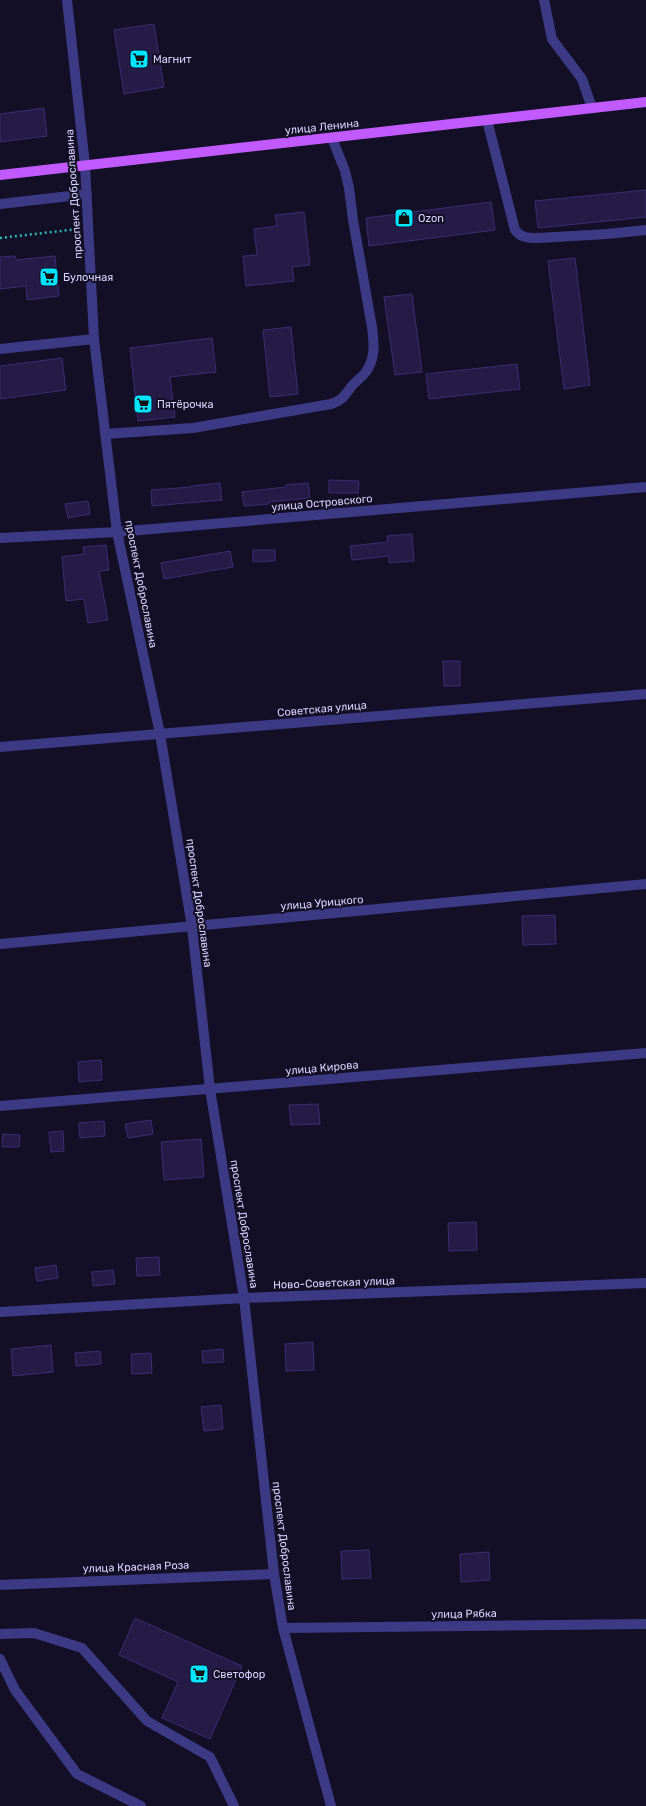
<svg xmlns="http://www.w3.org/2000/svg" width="646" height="1806" font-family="Rubik,sans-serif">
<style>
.building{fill:#241b47;stroke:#3b2d73}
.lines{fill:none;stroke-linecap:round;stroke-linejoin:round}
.path{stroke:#2fb8b0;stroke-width:2.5;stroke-dasharray:2 3;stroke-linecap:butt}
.minor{stroke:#3d3a85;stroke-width:10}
.major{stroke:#c25bff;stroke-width:10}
.labels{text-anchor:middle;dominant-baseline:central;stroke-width:4;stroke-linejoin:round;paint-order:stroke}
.poi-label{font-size:11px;fill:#d9d4ff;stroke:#130f26;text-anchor:start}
.street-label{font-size:11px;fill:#d9d4ff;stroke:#130f26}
</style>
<rect width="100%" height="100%" fill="#130f26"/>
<path class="building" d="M154 24 164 87 124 94 114 30Z
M44 108 47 136 0 142V114Z
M646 190V217L538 228 535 201Z
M491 202 495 230 369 246 366 218Z
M304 212 310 265 292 267 294 281 246 286 243 256 257 255 254 229 277 226 275 215Z
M15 256 16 260 55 256 59 296 27 300 26 286 0 289V257Z
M575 258 590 385 564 389 548 261Z
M412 294 422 372 395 375 384 297Z
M291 327 298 394 270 397 263 330Z
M212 338 216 372 170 377 175 417 138 421 130 348Z
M62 358 66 390 0 399V366Z
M517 364 520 389 429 399 426 374Z
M329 480 359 481 358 493H329Z
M220 483 222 500 152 506 151 490 191 487V486Z
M308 483 310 498 269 502V504L244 506 242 492 286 487V485Z
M88 501 90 514 68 518 65 504Z
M412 534 414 561 389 563V556L352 560 350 546 388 542 387 536Z
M106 545 109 570 99 571 108 620 88 623 84 599 66 601 62 557 84 554 83 547Z
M253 550H275V561L253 562Z
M230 551 233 567 164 579 161 563Z
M443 661H460V686H444Z
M555 915 556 944 523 945 522 916Z
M101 1060 102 1080 79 1082 78 1062Z
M318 1104 320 1124 291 1125 289 1105Z
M151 1120 153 1134 128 1138 125 1124Z
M104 1121 105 1136 80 1138 79 1123Z
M63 1131 64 1151 51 1152 49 1132Z
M3 1134 20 1135 19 1147H2Z
M201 1139 204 1177 164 1180 161 1142Z
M476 1222 477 1250 449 1251 448 1223Z
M159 1257 160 1275 137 1276 136 1258Z
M56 1265 58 1278 37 1281 35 1268Z
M113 1270 115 1284 93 1286 92 1272Z
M313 1342 314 1370 286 1371 285 1344Z
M51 1345 53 1372 13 1376 11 1349Z
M223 1349 224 1362 203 1363 202 1351Z
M100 1351 101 1364 76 1366 75 1353Z
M151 1353 152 1373 132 1374 131 1354Z
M221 1405 223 1429 204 1431 201 1407Z
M369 1550 371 1578 342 1579 341 1551Z
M489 1552 490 1580 461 1582 460 1554Z
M135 1618 242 1666 210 1739 162 1718 178 1682 119 1655Z"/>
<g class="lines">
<path class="path" d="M0 238 78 229"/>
<path class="minor" d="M67 0 85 165 94 339 117 532 160 734 192 927 210 1089 244 1298 274 1574 283 1628 331 1806
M544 0 552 39 582 79 592 108
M487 120 515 230C521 238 528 238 538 238L607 234 646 230
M0 204 87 194
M0 349 94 339
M105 434 193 428 331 404C343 400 344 396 352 386 356 381 361 378 365 373 376 359 374 343 372 327L353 220 349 188 345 171 332 138
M0 538 117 532 646 487
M0 747 646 694
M0 944 646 884
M0 1106 646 1053
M0 1312 244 1298 646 1283
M0 1585 274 1574
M283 1628 646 1624
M0 1634 34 1633 82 1648 147 1721 210 1757 234 1806
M0 1659 15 1690 77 1774 141 1806"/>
<path class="major" d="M0 175 646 102"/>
</g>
<defs>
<g id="supermarket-square" transform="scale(1)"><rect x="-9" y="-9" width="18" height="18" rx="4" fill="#00e5ff" stroke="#130f26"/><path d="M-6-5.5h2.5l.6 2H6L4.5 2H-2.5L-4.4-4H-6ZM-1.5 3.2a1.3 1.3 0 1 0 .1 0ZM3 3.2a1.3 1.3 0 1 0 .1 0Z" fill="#111"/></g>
<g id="shop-square" transform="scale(1)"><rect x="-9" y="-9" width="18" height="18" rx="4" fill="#00e5ff" stroke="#130f26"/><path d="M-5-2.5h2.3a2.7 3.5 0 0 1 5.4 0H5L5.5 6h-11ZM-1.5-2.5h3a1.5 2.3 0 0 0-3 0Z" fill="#111"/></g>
</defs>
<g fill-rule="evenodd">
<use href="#supermarket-square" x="139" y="59"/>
<use href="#shop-square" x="404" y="218"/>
<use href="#supermarket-square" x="49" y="277"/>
<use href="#supermarket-square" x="143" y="404"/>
<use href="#supermarket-square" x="199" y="1674"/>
</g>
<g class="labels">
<g class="poi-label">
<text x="153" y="59">Магнит</text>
<text x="418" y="218">Ozon</text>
<text x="63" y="277">Булочная</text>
<text x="157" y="404">Пятёрочка</text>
<text x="213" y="1674">Светофор</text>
</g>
<g class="street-label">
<text transform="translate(322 127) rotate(-6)">улица Ленина</text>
<text transform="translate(74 194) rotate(-94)">проспект Доброславина</text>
<text transform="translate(322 503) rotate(-5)">улица Островского</text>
<text transform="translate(141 584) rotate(79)">проспект Доброславина</text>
<text transform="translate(322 709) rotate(-5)">Советская улица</text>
<text transform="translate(199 903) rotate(82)">проспект Доброславина</text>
<text transform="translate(322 903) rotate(-5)">улица Урицкого</text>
<text transform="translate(322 1068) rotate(-5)">улица Кирова</text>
<text transform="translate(244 1224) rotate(81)">проспект Доброславина</text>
<text transform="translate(334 1283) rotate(-2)">Ново-Советская улица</text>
<text transform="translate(284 1546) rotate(83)">проспект Доброславина</text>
<text transform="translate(136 1567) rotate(-2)">улица Красная Роза</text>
<text transform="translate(464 1614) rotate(-1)">улица Рябка</text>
</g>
</g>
</svg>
